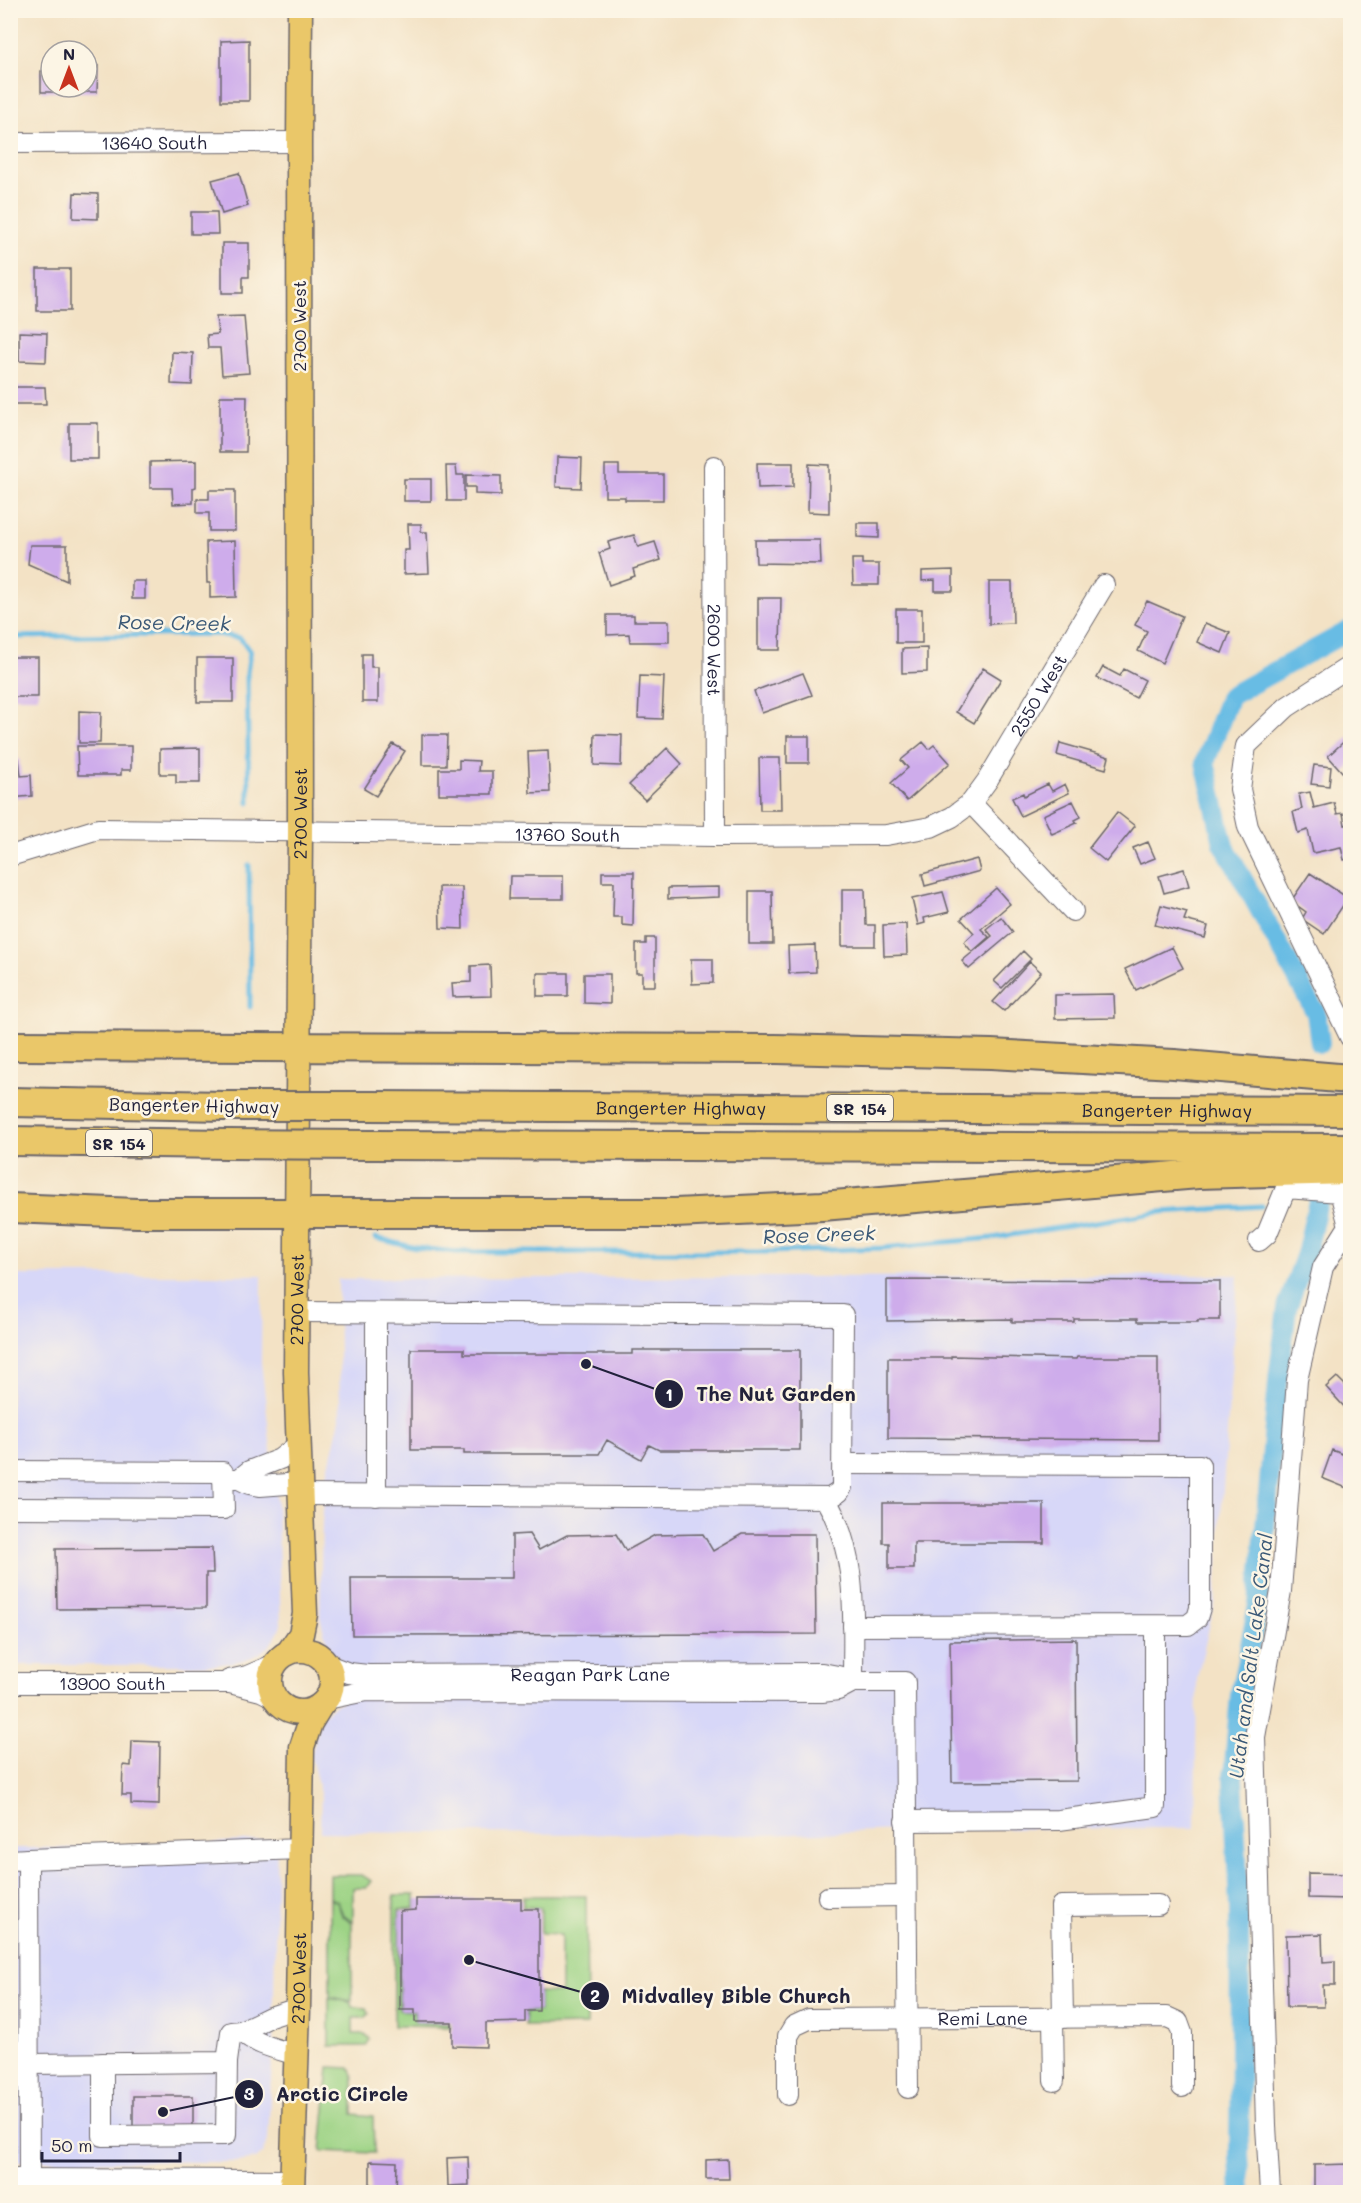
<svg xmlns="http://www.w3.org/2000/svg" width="1361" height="2203" font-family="Mali,sans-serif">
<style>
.built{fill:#d7d7f8}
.green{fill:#9dd385;stroke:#607a60;stroke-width:1.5}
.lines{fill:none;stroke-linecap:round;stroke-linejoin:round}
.stream{stroke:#68bce4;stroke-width:5}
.canal{stroke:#68bce4;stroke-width:20}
.building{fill:#ceaceb}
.minor-casing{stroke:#6b656b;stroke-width:22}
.major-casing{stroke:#6b656b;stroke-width:27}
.highway-casing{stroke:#6b656b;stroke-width:32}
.minor{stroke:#fff;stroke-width:20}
.major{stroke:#eac769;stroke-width:24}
.highway{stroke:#eac769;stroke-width:28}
.highway-bridge-casing{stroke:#6b656b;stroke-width:32;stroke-linecap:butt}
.highway-bridge{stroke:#eac769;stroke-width:28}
.labels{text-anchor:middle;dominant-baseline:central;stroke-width:5;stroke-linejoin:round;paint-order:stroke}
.shield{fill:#fcf5e5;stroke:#63616e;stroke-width:1.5}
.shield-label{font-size:16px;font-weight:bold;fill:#22223b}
.street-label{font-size:18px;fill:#22223b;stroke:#fcf5e5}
.water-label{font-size:20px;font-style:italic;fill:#3a5876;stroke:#fcf5e5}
.leader{fill:none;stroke:#22223b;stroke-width:2}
.callout-dot{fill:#22223b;stroke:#fcf5e5;stroke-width:2}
.mark-label{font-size:18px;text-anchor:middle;font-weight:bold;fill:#fff}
.callout-label{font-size:20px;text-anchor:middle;font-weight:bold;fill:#22223b;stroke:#fcf5e5;stroke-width:5;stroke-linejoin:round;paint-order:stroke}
</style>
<rect width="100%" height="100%" fill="#fcf5e5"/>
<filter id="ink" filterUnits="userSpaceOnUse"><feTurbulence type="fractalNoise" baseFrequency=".0167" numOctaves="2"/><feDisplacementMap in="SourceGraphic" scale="12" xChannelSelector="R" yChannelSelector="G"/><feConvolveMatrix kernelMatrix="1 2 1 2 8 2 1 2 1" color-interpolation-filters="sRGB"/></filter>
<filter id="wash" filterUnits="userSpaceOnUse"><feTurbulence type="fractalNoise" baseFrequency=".008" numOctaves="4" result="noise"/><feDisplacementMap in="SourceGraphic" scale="24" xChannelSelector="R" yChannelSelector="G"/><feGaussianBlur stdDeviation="1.35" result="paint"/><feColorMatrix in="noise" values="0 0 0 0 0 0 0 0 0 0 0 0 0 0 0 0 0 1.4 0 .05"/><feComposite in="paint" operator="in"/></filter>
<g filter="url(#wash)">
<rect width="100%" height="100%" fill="#f3e2c5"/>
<path class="built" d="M11 1275H262L261 1362 277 1504 281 1624 277 1635 269 1646 259 1654 246 1660 216 1665H11Z
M1238 1275 1215 1603 1197 1678 1195 1828 927 1829 765 1835 320 1832 321 1797 311 1757 320 1719 329 1709 343 1701 342 1662 332 1651 324 1633 320 1617 322 1523 326 1479 340 1419 338 1279Z
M277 1839 273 2042 268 2139 263 2153 256 2159 236 2162 11 2161V1848H120Z"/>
<path class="green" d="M330 1875H362L371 1881 366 1888H353V1922L343 1915 338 1902 330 1898Z
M394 1895H415V1908L399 1910V2010L414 2011 415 2022 450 2024V2027L394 2026Z
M523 1896H586L587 2025 525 2026 526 2012 539 2011V1992L561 1993V1935L541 1934V1908L523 1907Z
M330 1899 337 1902 342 1915 352 1924V2001L330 1997Z
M329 1998 350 2002 353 2007 367 2008 369 2014 365 2018H353V2034H365L370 2039 366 2046H329Z
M329 2067 350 2068 353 2075V2114L373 2116 374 2153 321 2151Z"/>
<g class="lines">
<path class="stream" d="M10 637 216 634 240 638 250 652 247 673 249 803
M249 865 250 1007
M375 1238 416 1248 457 1252H770L882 1248 992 1238 1160 1212 1262 1206"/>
<path class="canal" d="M1320 1043 1316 1013 1223 843 1205 762 1230 696 1350 630
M1241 2192 1239 2156 1240 2048 1239 1906 1233 1778 1240 1695 1258 1605 1279 1372 1287 1308 1307 1251 1319 1197"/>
</g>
<g id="blocks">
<path class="building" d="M249 40V101H221V41Z
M87 65H98L97 92H41V71H51V87H87Z
M239 173 248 206 222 214 212 180Z
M74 193 98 194V219L73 218Z
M191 212H217L218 234H191Z
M222 243H249V277H243V293H222Z
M37 269H70V311H37Z
M244 316 249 373 222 375 220 348H208L207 335 218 334 216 317Z
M19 332 47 333 46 362 19 361Z
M172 352 193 353 192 385 171 384Z
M10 387H45L46 404H10Z
M220 396H247L246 452H220Z
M69 423H98V459H69Z
M557 457 582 458 581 488 556 487Z
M196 461V487L193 488V503L173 504 172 488H150V462Z
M757 463H793V487L758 488Z
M809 464 829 465V513L808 512Z
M605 465H619V474H663V500H625V497H605Z
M446 466H456L457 475H464V501H447Z
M466 475 501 476V495L475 494V487H466Z
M404 479H431V501H404Z
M209 490H235V531H209V513H197V499H209Z
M857 523H879V538L857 537Z
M408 524H421V532H427L429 573 404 574V550H409Z
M634 535 638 547 655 542 661 560 633 569 635 576 609 585 599 553 610 549 608 542Z
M755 540H820L821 564 756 563Z
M235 541 236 597 210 598V583H207L206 542Z
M30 545H67V581L28 564Z
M852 559H862V564H879V585H853Z
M953 570V591H935V580L922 581V571Z
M132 581H145V599H132Z
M989 582H1012L1013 623 989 624Z
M758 598H781L780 650H758Z
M1147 601 1182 616 1162 663 1138 651 1147 631 1135 625Z
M896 609H922V643H896Z
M607 615H634V621H669V642H630L629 634 607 635Z
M1205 623 1230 633 1222 653 1197 642Z
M927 648V672L902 673V649Z
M362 654H371V667H378V702H362Z
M10 657H38V697H10Z
M197 658H233V702H197Z
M1103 667 1120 676 1124 669 1145 680 1136 698 1097 678Z
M983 668 1001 679 974 723 956 712Z
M803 673 812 695 762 713 754 691Z
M640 676 664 677 662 719 638 718Z
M1350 699V714L1343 704Z
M79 711 101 712 100 743H79Z
M595 734 622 735 621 766 594 765Z
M422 735H447L446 765H422Z
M787 736H809V763H787Z
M1350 736V767L1343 773 1328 756Z
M923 742 929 749 934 745 950 763 907 801 891 783 908 768 901 760Z
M1060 743 1109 757 1106 769 1057 755Z
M393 744 405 751 376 796 364 789Z
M77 746H131V770H121V775H78Z
M200 748V783H176V774H160V749Z
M667 748 682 764 645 800 629 785Z
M548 751 550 792 530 793 528 752Z
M759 758H780L781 810H760Z
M19 759 21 776 31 775 32 796 10 798V760Z
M459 760 479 761 478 771H492V794H439V769H459Z
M1314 765 1331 767 1329 786 1311 784Z
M1048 784 1052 791 1065 784 1069 793 1021 816 1012 798 1023 793 1024 796Z
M1310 792 1314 808 1334 803 1337 814 1343 813 1345 825 1350 824V859L1344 860 1341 847 1313 853 1308 830 1298 833 1293 812 1302 809 1299 794Z
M1073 801 1081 817 1075 820 1077 823 1052 834 1043 815Z
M1117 812 1135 826 1106 862 1089 848Z
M1148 842 1155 858 1140 864 1133 848Z
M977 859 980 871 925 886 922 874Z
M1184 869 1189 886 1164 893 1159 876Z
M602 872H634L633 926 622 925V917H613L614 882H602Z
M1310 873 1348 898 1324 934 1302 919 1306 912 1291 901Z
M510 876H563V899H509Z
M439 887H462L463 929 440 928Z
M719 887V897L668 899V888Z
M996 888 1010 904 981 929 989 937 972 952 964 942 974 933 961 919Z
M842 889H865L866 925H875V946H842Z
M749 891H772L773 944H749Z
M943 892 949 912 924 918 925 923 918 925 912 899Z
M1161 905 1187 912 1184 920 1208 926 1205 938 1155 925Z
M1001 917 1013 932 969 969 962 961 992 936 986 929Z
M906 924 907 955 884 956 883 925Z
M646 938H655V986H642V973H636V944H646Z
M815 945 816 972 789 973 788 946Z
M1172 947 1183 968 1136 990 1125 969Z
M1023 951 1031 959 1002 988 994 981Z
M691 959H713V983L692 984Z
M1030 962 1041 972 1004 1011 993 1002Z
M490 965 491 996 453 997 452 983 471 982V966Z
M537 973H568V996H537Z
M584 974H610V1004L584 1003Z
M1114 994 1115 1018 1055 1019V995Z
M887 1280 1220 1281V1320H1198V1322H1137V1319H1074V1322H1012V1319L887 1321Z
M411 1349H464V1354H632V1350H800V1450H659L649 1445 641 1459 607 1440 599 1454H464V1450H411Z
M951 1356 1076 1359 1077 1357H1158V1440L888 1438V1358H951Z
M1337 1377 1345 1385 1350 1379V1413L1326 1387Z
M1332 1450 1350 1457 1349 1489 1322 1478Z
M883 1503H1044V1543H914V1569H889V1543H883Z
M529 1534 539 1550 567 1535 616 1534 626 1551 655 1535 703 1534 713 1551 742 1534H815L816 1634 352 1635 351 1578H512V1535Z
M212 1548 213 1573H206V1608L57 1609 56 1549Z
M1076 1639 1077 1781 952 1782 950 1641Z
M132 1741 160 1742 159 1805 131 1804V1795H122L123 1765 131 1766Z
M1308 1873 1350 1874V1899L1308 1898Z
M416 1899H521V1909H539V2011H525V2022L486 2023V2047L452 2046V2022H415V2010H400V1911L416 1910Z
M1322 1934 1323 1962 1335 1961V1985H1323L1324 2007H1287L1286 1935Z
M133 2096H193V2127H133Z
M468 2157 469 2185 448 2186 447 2158Z
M728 2159 729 2179H706V2160Z
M370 2161 397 2162 396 2192H370Z
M1350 2164V2192H1314V2165Z"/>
</g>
</g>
<g filter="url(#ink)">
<use href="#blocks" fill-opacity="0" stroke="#6b656b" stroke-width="1.5"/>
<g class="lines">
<g class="minor-casing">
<g id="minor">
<path id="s1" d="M10 143 299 142"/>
<path id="s2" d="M714 466 715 836"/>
<path d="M1350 666 1287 707 1246 746 1240 789 1248 827 1350 1037"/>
<path d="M971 803 1073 911"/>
<path id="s3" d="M10 856 98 829 715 836 886 835 931 827 952 817 971 803 987 781 1104 585"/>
<path d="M1259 1241 1267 1234 1286 1188 1340 1192 1349 1226 1323 1267 1297 1380 1281 1591 1255 1737 1266 2126 1270 2192"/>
<path d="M296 1312 843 1315 842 1487 839 1492 830 1498 300 1495"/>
<path d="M376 1313V1496"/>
<path d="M843 1464 1200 1465V1608L1197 1618 1188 1625 853 1626"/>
<path d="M10 1471 223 1472 224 1509 10 1508"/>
<path d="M223 1479H239L249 1484 260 1486 300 1483"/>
<path d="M239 1479 249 1471 280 1459 298 1445"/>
<path d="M825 1498C859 1555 853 1618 853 1682"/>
<path id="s4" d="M328 1665 349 1673 368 1675 822 1673 838 1676 853 1682H905L908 2088"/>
<path d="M229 1680 247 1676 275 1664"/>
<path id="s5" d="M10 1683H230L261 1691 275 1698"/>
<path d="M327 1699 366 1691 822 1692 838 1690 853 1682"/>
<path d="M905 1821 1059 1820 1155 1807V1626"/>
<path d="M28 1859 301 1849"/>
<path d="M10 1860 28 1859 29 2179"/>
<path d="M828 1897 906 1896"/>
<path d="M1053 2018 1054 2081"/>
<path d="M1063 2018 1061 1906 1158 1905"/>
<path d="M241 2031C256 2045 277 2049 297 2055"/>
<path d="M103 2063V2136L226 2135 227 2062"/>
<path d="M28 2064 227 2062 231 2032 241 2031 270 2017 298 2008"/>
<path id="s6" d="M788 2095V2036L794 2026 809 2019 1167 2017 1178 2022 1182 2033V2087"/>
<path d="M10 2179 292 2180"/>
</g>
</g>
<g class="major-casing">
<g id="major">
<circle cx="301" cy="1681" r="31"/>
<path id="s7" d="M288 1653 301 1634 305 1614 296 1372 300 832 299 142 300 10"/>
<path id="s8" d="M292 2192 298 2008 302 1747 310 1723 321 1705"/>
</g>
</g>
<g class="highway-casing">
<g id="highway">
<path d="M10 1046 776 1049 991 1054 1174 1064 1350 1079"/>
<path d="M10 1102 225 1106"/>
<path id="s9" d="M369 1106 1350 1111"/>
<path d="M10 1141 228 1144"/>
<path d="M371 1145 1350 1148"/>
<path d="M10 1208 137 1213H675L822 1206 1198 1174 1350 1170"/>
</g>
</g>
<use href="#minor" class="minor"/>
<use href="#major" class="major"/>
<use href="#highway" class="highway"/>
<g class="highway-bridge-casing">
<path id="highway-bridge" d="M225 1106H369
M228 1144 371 1145"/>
</g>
<use href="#highway-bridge" class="highway-bridge"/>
</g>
</g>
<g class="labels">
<g class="shield">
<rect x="827" y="1095" width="66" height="26" rx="4.5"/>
<rect x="86" y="1130" width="66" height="26" rx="4.5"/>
</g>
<g class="shield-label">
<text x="860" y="1108">SR 154</text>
<text x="119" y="1143">SR 154</text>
</g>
<g class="street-label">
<text stroke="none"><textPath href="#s1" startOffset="144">13640 South</textPath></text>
<text transform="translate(299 326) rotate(-90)">2700 West</text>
<text stroke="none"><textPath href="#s2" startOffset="184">2600 West</textPath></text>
<text stroke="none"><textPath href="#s3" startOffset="1100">2550 West</textPath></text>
<text stroke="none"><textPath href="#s7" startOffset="844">2700 West</textPath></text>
<text stroke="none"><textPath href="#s3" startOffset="561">13760 South</textPath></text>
<text transform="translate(194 1105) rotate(1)">Bangerter Highway</text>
<text stroke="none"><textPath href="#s9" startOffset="312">Bangerter Highway</textPath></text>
<text stroke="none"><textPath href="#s9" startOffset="798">Bangerter Highway</textPath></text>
<text stroke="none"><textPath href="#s7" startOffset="358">2700 West</textPath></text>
<text stroke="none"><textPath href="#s4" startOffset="264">Reagan Park Lane</textPath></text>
<text stroke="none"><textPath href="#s5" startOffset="102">13900 South</textPath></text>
<text stroke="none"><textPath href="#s8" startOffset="214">2700 West</textPath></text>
<text stroke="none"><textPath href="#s6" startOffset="261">Remi Lane</textPath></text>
</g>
<g class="water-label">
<text transform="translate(174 622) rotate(1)">Rose Creek</text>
<text transform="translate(819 1234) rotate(-2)">Rose Creek</text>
<text transform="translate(1250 1656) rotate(-83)">Utah and Salt Lake Canal</text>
</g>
</g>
<path class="leader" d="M586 1364L669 1394M469 1960L595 1996M163 2112L249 2094"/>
<g class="callout-dot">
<circle cx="586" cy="1364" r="6"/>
<circle cx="469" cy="1960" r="6"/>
<circle cx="163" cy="2112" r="6"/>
<circle cx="669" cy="1394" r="15"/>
<circle cx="595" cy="1996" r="15"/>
<circle cx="249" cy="2094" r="15"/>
</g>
<g class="mark-label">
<text x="669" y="1401">1</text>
<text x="595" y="2002">2</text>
<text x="249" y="2100">3</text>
</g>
<g class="callout-label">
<text x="776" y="1401">The Nut Garden</text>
<text x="736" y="2003">Midvalley Bible Church</text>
<text x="342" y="2101">Arctic Circle</text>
</g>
<rect width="1361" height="2203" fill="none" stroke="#fcf5e5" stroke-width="36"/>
<g transform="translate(69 69)"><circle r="28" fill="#fcf5e5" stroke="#a5a1a1" stroke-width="1.5"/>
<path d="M0-4.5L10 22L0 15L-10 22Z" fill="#c8321e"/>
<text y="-9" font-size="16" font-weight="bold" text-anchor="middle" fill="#22223b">N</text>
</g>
<path d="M42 2152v9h138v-9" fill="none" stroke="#22223b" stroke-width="3"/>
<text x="51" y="2152" font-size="18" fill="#22223b" stroke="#fcf5e5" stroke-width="4.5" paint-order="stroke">50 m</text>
</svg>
